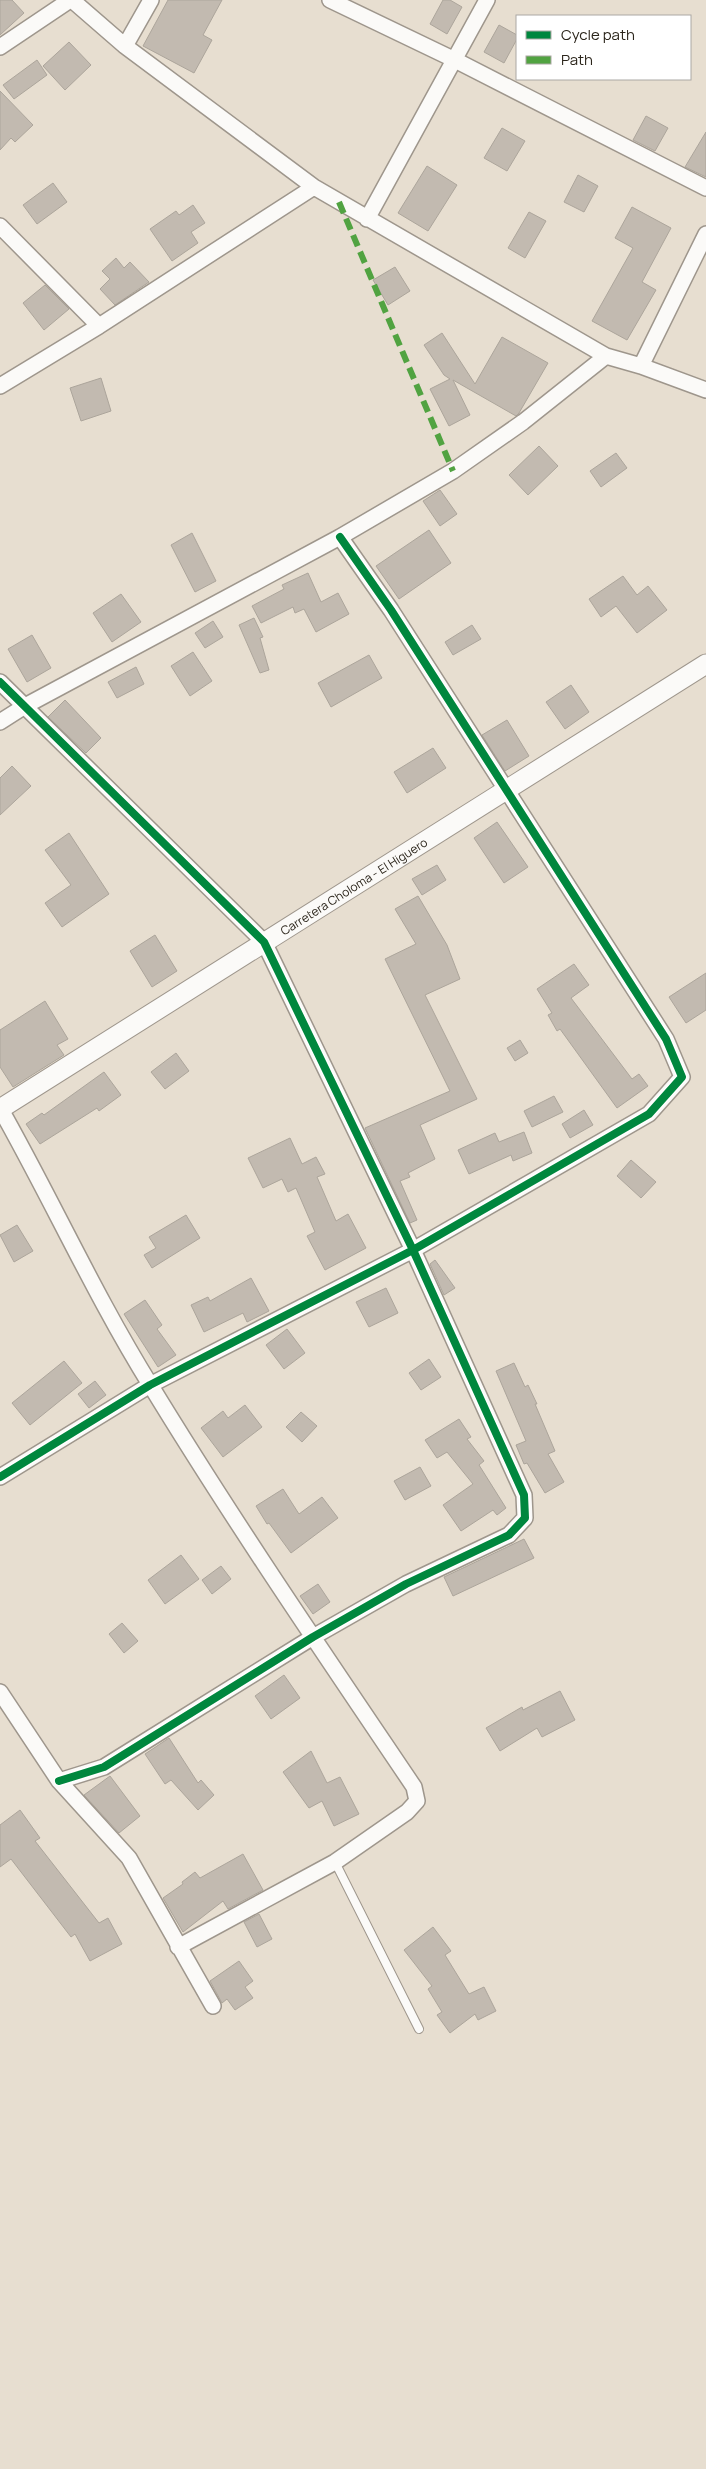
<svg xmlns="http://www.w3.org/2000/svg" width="706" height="2469" font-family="Manrope,sans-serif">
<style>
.building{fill:#c2bab0;stroke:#aca59b}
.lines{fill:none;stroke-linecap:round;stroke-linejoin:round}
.service-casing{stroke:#9e968c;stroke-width:10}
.minor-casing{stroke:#9e968c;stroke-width:18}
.tertiary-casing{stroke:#9e968c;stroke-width:21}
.service{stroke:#fbfaf8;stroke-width:8}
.minor{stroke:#fbfaf8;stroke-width:15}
.tertiary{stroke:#fbfaf8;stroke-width:19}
.quiet{stroke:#51a341;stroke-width:6;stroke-dasharray:12 6;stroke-linecap:butt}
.cycleway-casing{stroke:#fff;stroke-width:11}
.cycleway{stroke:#00873e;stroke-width:8}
.labels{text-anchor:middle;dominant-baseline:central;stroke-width:5;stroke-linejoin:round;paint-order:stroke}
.street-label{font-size:12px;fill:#2c261c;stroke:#fff}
</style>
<rect width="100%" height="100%" fill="#e7ded0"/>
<path class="building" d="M0 0H12L24 13 0 35Z
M168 0H222L203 35 212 40 194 73 143 46Z
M443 0H450L462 7 447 34 430 24Z
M499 25 517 35V39L504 63 484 52Z
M69 42 91 65 65 90 43 66Z
M37 60 47 75 14 99 3 85Z
M0 91 33 125 15 142 11 138 0 150Z
M646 116 668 128 655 151 633 140Z
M502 128 525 141 507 171 484 158Z
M706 132V177L685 167Z
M427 166 457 185 428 231 398 213Z
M578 175 598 186 584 212 564 202Z
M53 183 67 202 37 224 23 205Z
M193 205 205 223 191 232 198 243 172 261 150 229 176 211 179 215Z
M632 207 671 228 642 282 656 290 627 340 592 321 633 248 615 238Z
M529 212 546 221 525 258 508 248Z
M116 258 124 268 130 262 149 282 115 305 100 289 110 279 102 271Z
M395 267 410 291 388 305 373 280Z
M45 285 69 309 44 330 23 303Z
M442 333 475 384 502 337 548 363 519 413 516 416 453 380 470 415 449 426 430 389 450 379 444 375 424 345Z
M101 378 111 411 81 421 70 388Z
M539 446 558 466 528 495 509 475Z
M616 453 627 468 601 487 590 471Z
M440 490 457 514 440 526 423 501Z
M429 530 451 563 399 599 376 566Z
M192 533 216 581 195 592 171 545Z
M308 573 321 602 338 593 349 614 316 632 304 609 295 613 293 607 261 623 252 606 284 589 282 585Z
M623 576 637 595 648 586 667 610 637 633 616 606 601 617 589 599Z
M121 594 141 622 112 642 93 613Z
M254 618 263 637 260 638 269 670 260 673 239 625Z
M213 621 223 637 205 648 195 633Z
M472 625 481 639 453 655 445 642Z
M32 635 51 668 27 682 8 649Z
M193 652 212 681 190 696 171 666Z
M369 655 382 678 331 707 318 683Z
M136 667 144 684 117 698 108 682Z
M571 685 589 712 565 729 546 702Z
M65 700 101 738 86 753 48 717Z
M507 720 529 756 505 771 482 735Z
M433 748 446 768 407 793 394 772Z
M12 766 31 786 0 815V778Z
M497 822 528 867 504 883 474 838Z
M69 833 109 894 62 927 45 903 71 885 45 850Z
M437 865 446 880 422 895 412 879Z
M418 896 447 945 460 979 425 995 477 1099 420 1125 435 1159 408 1173 410 1177 400 1181 417 1220 410 1223 365 1128 450 1091 385 959 416 944 395 909Z
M155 935 177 971 152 987 130 951Z
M574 964 589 985 571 998 632 1079 639 1074 648 1086 617 1108 560 1029 557 1031 548 1015 552 1013 537 989Z
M706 973V1010L686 1023 669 997Z
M45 1001 68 1039 57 1045 64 1055 13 1087 0 1067V1030Z
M520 1040 528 1053 515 1061 507 1048Z
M176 1053 189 1071 165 1089 151 1072Z
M104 1072 121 1095 99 1111 97 1108 40 1144 26 1124 42 1113 44 1115Z
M554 1096 563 1112 532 1127 524 1111Z
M584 1110 593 1125 570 1138 562 1124Z
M524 1132 532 1153 513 1161 511 1155 469 1174 458 1150 495 1133 499 1142Z
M290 1138 302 1164 316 1157 325 1174 317 1177 336 1221 348 1214 366 1248 325 1270 307 1236 315 1232 296 1188 288 1192 282 1179 263 1188 248 1158Z
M631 1160 656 1182 641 1198 617 1176Z
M186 1215 200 1238 152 1268 144 1255 156 1248 149 1237Z
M17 1225 33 1251 14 1262 0 1235Z
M435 1260 455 1288 444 1295 430 1264Z
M251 1278 269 1311 247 1322 243 1313 204 1332 191 1305 208 1297 210 1301Z
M386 1288 398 1313 369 1327 356 1302Z
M145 1300 162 1325 157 1329 176 1355 158 1367 124 1314Z
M287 1329 305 1353 284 1369 266 1345Z
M429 1359 441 1377 421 1390 409 1373Z
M64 1361 82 1383 30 1425 12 1403Z
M514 1363 525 1387 528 1385 537 1404H535L555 1451 548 1454 564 1482 545 1493 527 1463 524 1464 516 1445 526 1441 496 1371Z
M95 1381 106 1395 89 1408 78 1394Z
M245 1405 262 1427 223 1457 201 1428 223 1411 228 1418Z
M301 1412 317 1426 302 1442 286 1427Z
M459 1419 471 1437 467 1439 484 1461 479 1465 506 1508 497 1515 493 1510 461 1531 443 1505 473 1484 447 1452 437 1458 425 1440Z
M420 1467 431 1486 405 1500 394 1481Z
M283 1489 299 1514 322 1497 338 1518 291 1553 269 1523 267 1524 256 1506Z
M524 1539 534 1558 453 1596 444 1577Z
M181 1555 199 1579 165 1604 148 1580Z
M221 1566 231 1579 212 1594 202 1580Z
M318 1584 330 1602 313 1614 300 1596Z
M122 1623 138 1641 124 1653 109 1634Z
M284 1675 300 1698 271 1719 255 1696Z
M560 1691 575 1720 542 1737 537 1728 500 1751 486 1728 522 1707 523 1710Z
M169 1738 198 1783 201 1780 214 1795 198 1810 171 1780 165 1784 145 1754Z
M311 1751 327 1783 340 1777 359 1814 334 1826 322 1801 309 1808 283 1772Z
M110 1776 140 1816 119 1833 84 1795Z
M20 1810 40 1838 35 1841 99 1923 108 1918 122 1944 90 1961 75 1934 71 1937 11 1859 0 1867V1825Z
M243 1854 263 1890 228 1909 223 1901 183 1932 163 1898 183 1884 182 1882 195 1872 200 1878Z
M259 1914 272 1939 257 1947 244 1922Z
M433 1927 451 1951 445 1955 469 1994 484 1987 496 2011 478 2020 475 2014 450 2033 437 2015 442 2012 428 1989 432 1986 404 1950Z
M239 1961 253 1981 245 1987 253 1998 235 2010 227 1999 222 2003 210 1981Z"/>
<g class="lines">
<g class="service-casing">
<path id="service" d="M335 1862 419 2029"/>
</g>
<g class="minor-casing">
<path id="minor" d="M72 0 125 46 314 187 606 356 641 366 706 390
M330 0 455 60 706 188
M125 46 151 0
M0 47 70 0
M367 219 487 0
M0 226 99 326
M641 366 706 234
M0 386 99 326 314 187
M0 682 264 942 413 1250 524 1495 525 1518 509 1535 406 1584 313 1637 104 1767 59 1781
M0 722 25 706 340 537 453 471 523 422 606 356
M0 1108C52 1200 95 1296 151 1386 234 1522 325 1655 414 1787L417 1801 407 1812 335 1862 178 1947
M0 1477 150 1385 413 1250 649 1114 682 1077 666 1039 391 610 340 537
M0 1692 59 1781 129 1858 213 2006"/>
</g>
<g class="tertiary-casing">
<g id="tertiary">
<path id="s1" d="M0 1109 706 664"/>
</g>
</g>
<use href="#service" class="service"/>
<use href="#minor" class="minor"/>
<use href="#tertiary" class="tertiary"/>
<path class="quiet" d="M339 202 453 471"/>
<g class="cycleway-casing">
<path id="cycleway" d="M0 682 264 942 413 1250 524 1495 525 1518 509 1535 406 1584 313 1637 104 1767 59 1781
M0 1477 150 1385 413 1250 649 1114 682 1077 666 1039 391 610 340 537"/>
</g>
<use href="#cycleway" class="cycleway"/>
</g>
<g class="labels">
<g class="street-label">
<text stroke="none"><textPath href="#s1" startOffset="418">Carretera Choloma - El Higuero</textPath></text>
</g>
</g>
<rect x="516" y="15" width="175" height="65" fill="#ffffff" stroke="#aba8a4"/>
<rect x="526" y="31" width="25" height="8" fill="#00873e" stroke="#aba8a4"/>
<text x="561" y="40" font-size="15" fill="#2c261c">Cycle path</text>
<rect x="526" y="56" width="25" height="8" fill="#51a341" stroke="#aba8a4"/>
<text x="561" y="65" font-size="15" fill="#2c261c">Path</text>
</svg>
